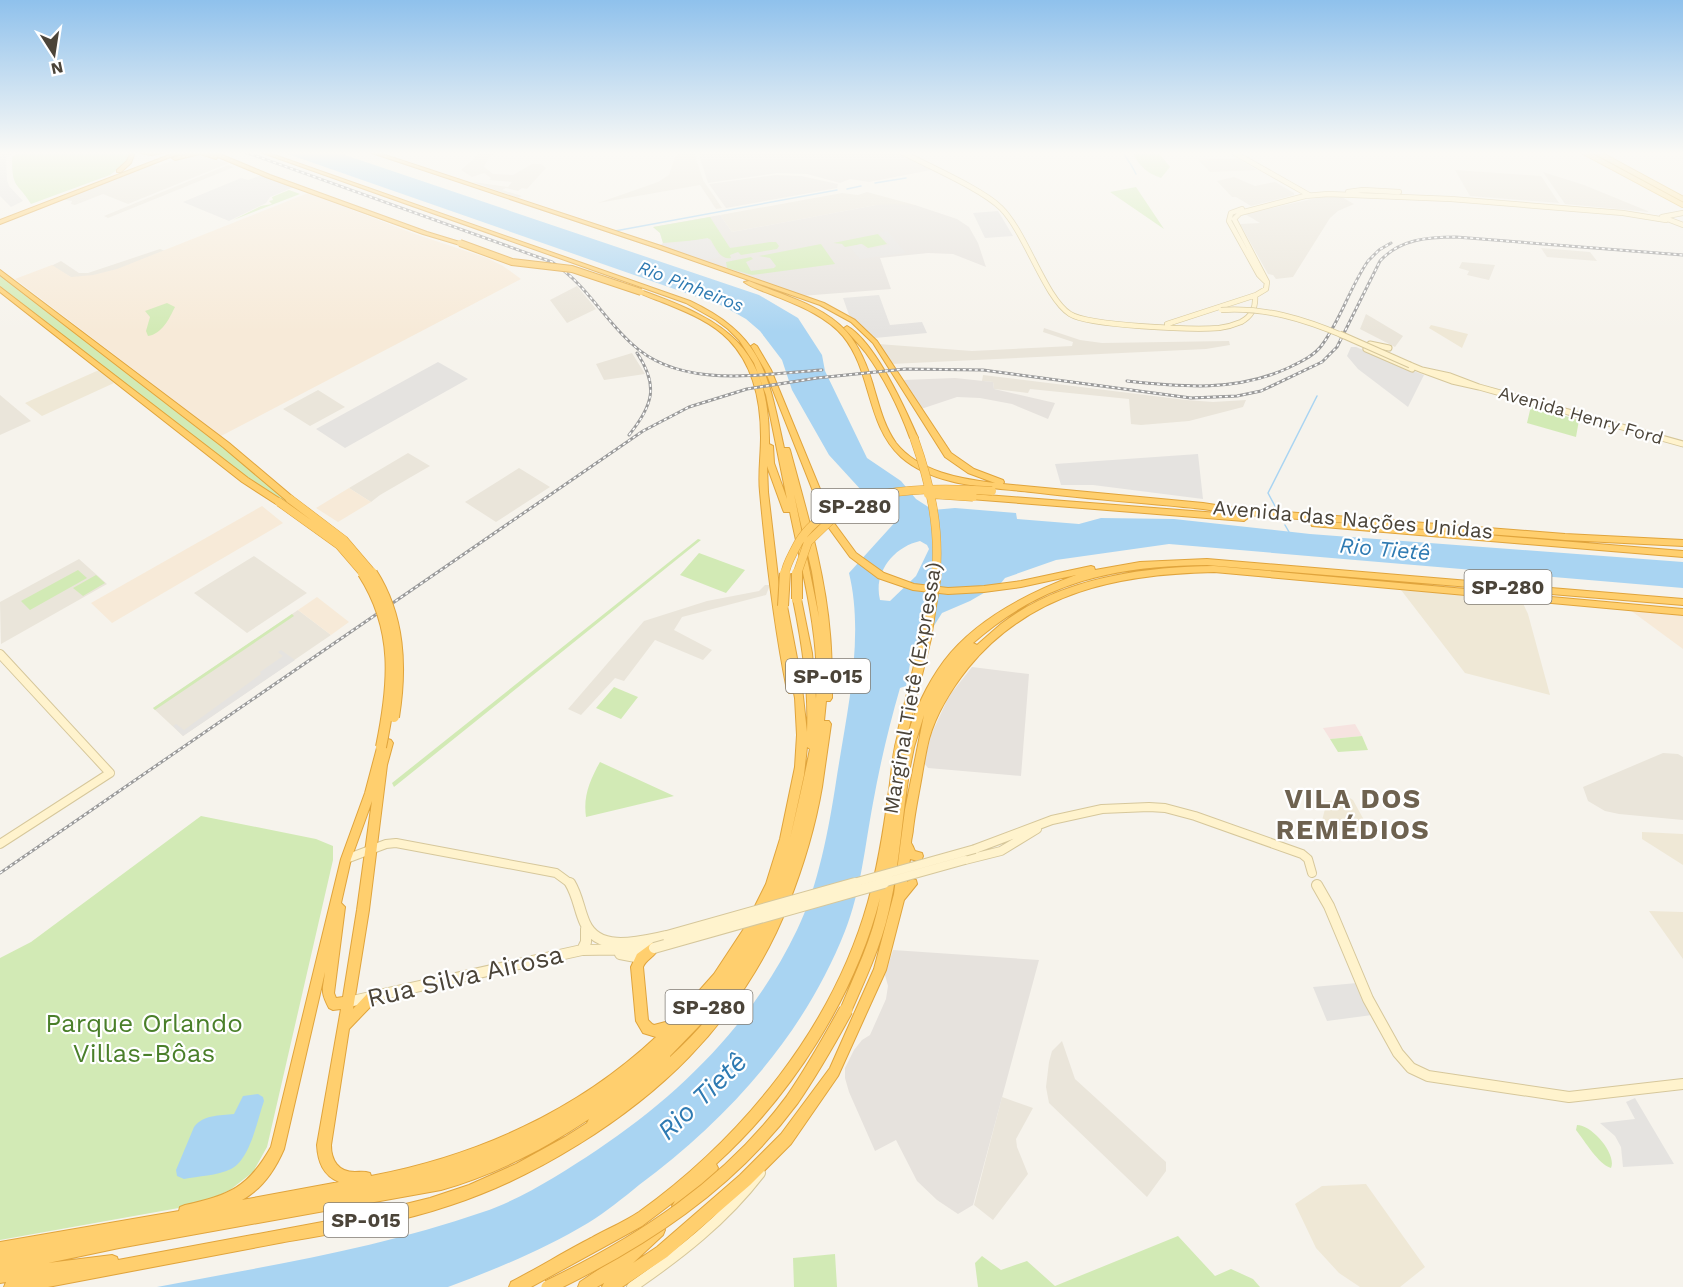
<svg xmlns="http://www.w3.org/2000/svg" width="1683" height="1287" font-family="'Work Sans',sans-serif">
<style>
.residential{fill:#eae5da}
.commercial{fill:#f7ead8}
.industrial{fill:#e6e2dd}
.education{fill:#efe8d6}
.medical{fill:#f6e3e0}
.green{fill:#d2eab5}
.parking{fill:#e5e3e0}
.water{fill:#a9d4f2;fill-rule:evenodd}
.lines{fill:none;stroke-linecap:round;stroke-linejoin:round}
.stream{stroke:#a9d4f2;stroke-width:1.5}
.river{stroke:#a9d4f2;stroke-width:4.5}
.secondary-far3-casing{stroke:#d6c79b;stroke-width:6}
.secondary-far2-casing{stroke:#d6c79b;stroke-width:7}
.secondary-far1-casing{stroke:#d6c79b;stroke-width:10}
.secondary-casing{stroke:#d6c79b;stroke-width:12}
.primary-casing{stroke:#e6c16a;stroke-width:6}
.highway-casing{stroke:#e0a43c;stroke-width:2}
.secondary-far3{stroke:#fff3cd;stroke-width:4.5}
.secondary-far2{stroke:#fff3cd;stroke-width:5}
.secondary-far1{stroke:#fff3cd;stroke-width:8}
.secondary{stroke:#fff3cd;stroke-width:10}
.primary{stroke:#ffe39c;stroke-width:4.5}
.highway{fill:#ffcf6e;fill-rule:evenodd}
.rail-casing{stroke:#9a9a9a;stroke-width:3}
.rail{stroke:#fff;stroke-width:1.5;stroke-dasharray:3;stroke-linecap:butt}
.secondary-bridge-far3-casing{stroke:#d6c79b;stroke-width:6;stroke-linecap:butt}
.secondary-bridge-far2-casing{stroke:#d6c79b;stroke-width:7;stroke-linecap:butt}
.secondary-bridge-far1-casing{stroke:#d6c79b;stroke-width:10;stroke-linecap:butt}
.secondary-bridge-casing{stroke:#d6c79b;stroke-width:12;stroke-linecap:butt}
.highway-bridge-far3-casing{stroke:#e0a43c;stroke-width:8;stroke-linecap:butt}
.highway-bridge-far2-casing{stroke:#e0a43c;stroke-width:9;stroke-linecap:butt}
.highway-bridge-far1-casing{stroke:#e0a43c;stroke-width:12;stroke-linecap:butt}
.highway-bridge-casing{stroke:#e0a43c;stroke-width:15;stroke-linecap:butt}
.secondary-bridge-far3{stroke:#fff3cd;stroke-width:4.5}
.secondary-bridge-far2{stroke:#fff3cd;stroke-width:5}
.secondary-bridge-far1{stroke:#fff3cd;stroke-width:8}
.secondary-bridge{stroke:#fff3cd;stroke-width:10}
.highway-bridge-far3{stroke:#ffcf6e;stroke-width:6}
.highway-bridge-far2{stroke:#ffcf6e;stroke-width:8}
.highway-bridge-far1{stroke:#ffcf6e;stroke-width:10}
.highway-bridge{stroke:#ffcf6e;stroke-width:13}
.labels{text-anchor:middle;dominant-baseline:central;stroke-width:4.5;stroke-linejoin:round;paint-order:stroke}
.far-water-label{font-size:18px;font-style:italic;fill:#2e7ab2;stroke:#fff}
.far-street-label{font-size:18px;fill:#4b4439;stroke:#fff}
.shield{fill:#fff;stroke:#817c74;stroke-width:1.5}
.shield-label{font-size:20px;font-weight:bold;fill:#4b4439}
.street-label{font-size:21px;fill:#4b4439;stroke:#fff}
.water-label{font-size:22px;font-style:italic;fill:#2e7ab2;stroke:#fff}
.near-street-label{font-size:26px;fill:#4b4439;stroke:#fff}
.near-park-label{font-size:26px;fill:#4a7f2a;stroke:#fff}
.district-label{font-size:27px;font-weight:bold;letter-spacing:1.5px;fill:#6e6250;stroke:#fff}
.near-water-label{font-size:27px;font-style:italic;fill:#2e7ab2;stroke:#fff}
</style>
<rect width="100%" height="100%" fill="#f6f3ec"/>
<path class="residential" d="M479 152H496L488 159 484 167 493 174 513 175 532 164H541L546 168 527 189 522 188 518 191 506 188 502 190 522 196 518 198 473 182 508 187 512 182 489 180 491 178 484 173 472 177 461 170 476 157Z
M680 152H694L703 180 722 208 716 209 700 185 598 203 658 182 669 175 675 157Z
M192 154 229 163 128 204 103 194 75 205 71 204 72 201 60 199 143 167 160 165Z
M1237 158 1257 170 1210 172 1198 160Z
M228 165 234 167 108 218 104 216Z
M1455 170 1541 176 1559 203 1470 196Z
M1543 172 1584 185 1650 212 1565 204Z
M1234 177 1255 186 1275 182 1294 193V195L1251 206 1236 197H1232L1217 181Z
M867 192 915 205H876L732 232 720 215 842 193 858 195Z
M1325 196H1340L1354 204 1338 211 1330 218 1293 277 1276 279 1273 275 1268 274 1240 224 1260 223 1245 214Z
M1541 248 1590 252 1597 261 1547 257Z
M160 249 165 251 119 270 78 281 51 266 61 261 79 273H88Z
M1462 262 1495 265 1489 280 1467 275 1469 271 1459 268Z
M577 286 596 309 567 323 550 300Z
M1366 314 1403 336 1395 347 1360 329Z
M1044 328 1080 340 1102 343 1229 341 1230 345 1206 349 891 364 878 344 972 351 1072 346 1073 342 1043 332Z
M632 353 645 374 604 380 596 364Z
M983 375 1186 400 1213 402 1246 400 1243 407 1189 421 1141 425 1131 424 1129 399 1030 389 1028 393 994 389 993 382 982 381Z
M318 390 345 407 310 426 283 409Z
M0 395 31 421 0 435Z
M408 453 430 466 380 495 371 502 349 488Z
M519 468 550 487 496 522 465 502Z
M254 556 307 593 247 633 194 593Z
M79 559 107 584 1 644 0 602Z
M765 585H770L766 595 682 617 674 630 712 650 703 660 655 640 624 681 615 678 581 715 568 709 644 621 707 601 759 591Z
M298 610 331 635 183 736 153 708Z
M1663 753 1678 754 1683 757V820L1619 814 1605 811 1588 801 1583 787Z
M1062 1041 1075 1079 1166 1162V1171L1147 1197 1049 1103 1046 1087 1049 1062 1052 1051Z
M1002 1097 1033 1108 1016 1139 1017 1147 1028 1174 993 1220 974 1205Z"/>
<path class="commercial" d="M308 193 415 234 487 258 503 266 521 279 221 436 15 279 52 265 71 277 93 275 117 269Z
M349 488 371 502 338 522 316 508Z
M262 506 283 523 112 623 91 603Z
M317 597 349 622 331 635 298 610Z
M1630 610 1683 616V649Z"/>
<path class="industrial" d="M698 152H899L931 170 869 182 850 179 840 183 807 174 777 173 708 183Z
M775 175 801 176 838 184 837 188 726 208 709 184Z
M894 204 915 205 957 219 969 227 978 243 986 267 953 254 928 253 880 258 891 289 801 296 658 247 663 243 660 233 653 227 720 215 732 232 876 205Z
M955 378 993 382 994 389 1055 403 1048 419 1012 404 980 398 957 397 921 409 903 380Z
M972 667 1029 674 1021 776 928 768 924 763 931 735 949 696Z
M893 950 1039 960 973 1205 958 1214 937 1200 917 1181 896 1140 875 1151 849 1092 845 1078V1068L854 1050 862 1040 870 1035 886 999 888 986 885 975Z"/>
<path class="education" d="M1431 325 1468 334 1462 348 1429 328Z
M99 370 114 383 42 416 25 403Z
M1401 590 1521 599 1528 614 1550 695 1465 673Z
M1350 798 1353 800 1370 831 1326 837 1319 832 1325 809 1322 802Z
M1642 832 1683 834V865L1642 839Z
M1649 911 1683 912V959Z
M1366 1184 1425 1267 1400 1287H1360L1339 1273 1316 1248 1295 1204 1322 1186Z"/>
<path class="medical" d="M1355 724 1362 736 1330 739 1323 728Z"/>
<path class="green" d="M19 152H130L126 163 110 175 31 204C17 181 12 190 12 157Z
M1132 152H1158L1170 167 1161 178C1145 172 1140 166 1132 152Z
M1136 187 1164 229 1110 192Z
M289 190 300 194 233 220 261 206 272 204 269 201 273 200 272 197Z
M710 217 730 248 770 242H776L779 246 777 249 741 255 738 252 730 255 731 258C720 260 716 248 710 239L663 243 660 233 653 227Z
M878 234 887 244 868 248 862 244 845 247 842 244 833 243Z
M821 244 835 264 752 275 727 268 726 262 751 257 753 259 746 262 751 271 774 268 776 266 770 258 759 256Z
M0 276 257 474 295 508 232 467 0 286Z
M167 303 175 307C169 319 162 334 148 336L146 331 150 317 145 311Z
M1531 406 1579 420 1576 437 1527 423Z
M698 539 701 540 394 787 392 783Z
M699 553 745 570 726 593 680 575Z
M78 570 87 578 30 610 21 601Z
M96 575 105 583 83 596 73 588Z
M292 614 294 616 155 710 153 708Z
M614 687 638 697 621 719 596 708Z
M1362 736 1368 750 1338 752 1330 739Z
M600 762 674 796 586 817C583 796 590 780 600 762Z
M201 816 316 839 333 846V860L267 1147 253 1172 230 1190 201 1204 0 1240V958L31 942Z
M1577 1125C1592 1125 1617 1154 1611 1168 1598 1164 1585 1141 1576 1130Z
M1178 1236 1215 1276 1231 1269 1253 1279 1260 1287H978L975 1263 982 1256 1001 1270 1027 1261 1055 1286Z
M835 1254 837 1287H794L793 1258Z"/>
<path class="parking" d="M3 152H16L6 158 7 180 9 186 23 201 11 207 0 196V155Z
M262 175 294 187 270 197 266 203 229 221 183 202 241 178 248 180Z
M998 211 1013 236 985 238 973 213Z
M887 231 906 253 860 259 850 247 861 244 866 250 890 245 879 233Z
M708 238 720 257 707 260 693 257 659 246Z
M879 295 890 325 922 322 927 333 875 338 849 315 843 298Z
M1351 347H1356L1424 375 1408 407 1358 369 1347 356Z
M438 362 468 379 345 448 316 429Z
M1198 454 1203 499 1093 485H1061L1055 464Z
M281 650 295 660 183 736 173 726 176 724 184 730 261 674 260 672 283 656 278 652Z
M1357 983 1372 1015 1327 1021 1313 987Z
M1635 1098 1674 1164 1623 1167 1621 1147 1615 1136 1600 1123 1635 1119 1626 1102Z"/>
<path class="water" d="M282 152H336L759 295 798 318 822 355 825 371 867 458 901 481 916 499 933 510 955 508 1016 513 1017 519 1079 524 1101 518 1174 519 1310 534 1683 562V588L1169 544 1056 560 1005 578 1001 583 970 601 942 613 910 664 906 686 900 688C889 726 880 764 873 803 865 845 861 891 845 931 804 1035 728 1119 639 1185 623 1198 606 1212 588 1223 545 1249 496 1269 448 1287H157C266 1266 377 1249 483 1212 524 1198 562 1173 597 1150 682 1093 753 1022 797 930 818 887 829 828 836 782 846 716 865 639 849 573L897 520 892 514 873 503 829 455 792 390 782 360 760 331 746 319 723 306ZM920 541 927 545 929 549 916 576 890 601 880 600C873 572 894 547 920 541Z
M258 1094 263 1097 264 1101C257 1121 250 1160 231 1169 217 1176 198 1176 184 1179L177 1176 176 1170 194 1127C204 1114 219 1116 234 1114L243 1096Z"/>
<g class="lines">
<path class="stream" d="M1123 152 1129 162
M1130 163 1136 174
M875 183 906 178
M847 189 861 186
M1233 223 1245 246
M615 231 837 190
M1276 508 1268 493 1317 396
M1285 525 1289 532"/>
<path class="river" d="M1591 152 1632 174"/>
<g class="secondary-far3-casing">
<path id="secondary-far3" d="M902 152C928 166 982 189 1001 208 1026 233 1045 298 1070 314 1089 326 1194 330 1219 328 1226 327 1234 325 1241 322 1252 316 1256 308 1255 296
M1233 152 1309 195
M1348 192 1363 190 1399 192
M1242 209 1231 213 1229 221 1259 275 1265 281
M1683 213 1662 217 1683 225
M1256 295 1266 289 1267 282 1234 219 1240 213 1305 196 1328 194 1451 199 1623 213 1666 220
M1167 324 1256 295"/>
</g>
<g class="secondary-far2-casing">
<path id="secondary-far2" d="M1389 348 1370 344 1366 349 1412 369
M1410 365 1422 370
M1422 370 1450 376 1479 387 1452 381Z
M1479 387 1683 444"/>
</g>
<g class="secondary-far1-casing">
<path id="secondary-far1" d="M0 654 110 773 0 844
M975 849 1052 820 1102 809 1149 807 1165 808 1195 816 1302 854 1308 859 1312 873
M346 859 386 844 396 843 556 873 571 884
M965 860 1001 851 1037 829"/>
</g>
<g class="secondary-casing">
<path id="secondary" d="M570 883C578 896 579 910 585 923 599 954 641 941 667 936
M1317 885 1329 906 1368 999 1398 1053 1411 1068 1428 1076 1569 1097 1683 1084
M582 950 586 942V929
M620 954 641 958
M348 1002 582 950 652 949
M632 1287C680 1254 724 1220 760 1173"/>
</g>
<g class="primary-casing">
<path id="primary" d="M1584 152 1683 205
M1596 152 1683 199"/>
</g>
<g class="highway-casing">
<path id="highway" d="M131 152H135L131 163 121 172H117V170L127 161Z
M137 152H168L151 155Z
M177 152H183L0 224V220Z
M194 152H205L211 154 209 152H215L270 175 427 232 463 243 460 245 423 234 266 177 218 157 216 159 200 154 175 160 172 158Z
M260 152H266L690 301C764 336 768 375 784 448H789L790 450C806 510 825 571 830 634 832 655 832 677 832 698L830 701H826L824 721H829L831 724C828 745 825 766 822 787 815 828 803 867 788 905 767 960 730 1015 689 1057 628 1120 534 1178 451 1205 395 1224 337 1233 279 1243 202 1258 125 1272 48 1287H4L6 1282 0 1283V1242L179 1211 180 1207 185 1205C229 1195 248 1188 271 1147L341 859 365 793 378 744H383L385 740 388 739 391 740 393 743 387 765 369 910 353 1009 367 994 371 992 375 994 377 998 375 1002 349 1029 331 1145C331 1160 338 1172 355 1172 361 1172 364 1171 370 1173L371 1176C477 1156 577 1111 656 1037L643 1033 636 1021 631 967 637 954 652 943 656 945 658 949C655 957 646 959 643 967L648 1020 652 1024 654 1025 673 1020 714 974 743 930 766 884 780 839 795 767 797 735 795 698 794 693H789L787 690C774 625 766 558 760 492 758 474 761 456 761 437 761 403 754 366 729 340 713 323 689 313 667 304 658 300 646 297 638 292L643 291C726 321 770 346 769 444L773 446 774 463 787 499 766 395 754 363 739 340 728 329 716 320 686 303ZM767 466 783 510 784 512H790C802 571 821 639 816 699L812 653 801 599 800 597H794L793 599C802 643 809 687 807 732L801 679 787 606 786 604 781 603 768 492ZM794 494 812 572 819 617ZM807 747 810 749C804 779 797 809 790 839L804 775ZM372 801 357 910 343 997 336 998 334 993 345 907 341 903 351 859ZM325 972C323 990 320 991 329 1008L333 1010 341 1009 317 1145C318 1162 323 1175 339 1182L242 1200C262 1189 275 1170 284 1149ZM725 995C710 1017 690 1039 670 1057V1056L700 1025ZM589 1119 587 1123 565 1137 516 1164 469 1185 430 1198 365 1214 118 1260 117 1257 112 1255 48 1263 119 1248 441 1190C494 1175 543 1150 589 1119Z
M369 152H376L661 246 824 303 855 320 877 341 951 453 974 469 1003 480 1004 482 1003 484 1203 503 1235 508 1565 534 1683 540V546L1565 540 1235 514 1203 509C1145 503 1088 499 1031 492 989 487 935 487 901 457 866 425 872 371 843 336 825 315 797 305 773 295 763 291 752 288 744 282L749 281C781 295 821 304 846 331 861 348 869 370 875 392 880 409 885 428 896 443 919 472 961 479 995 483L968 473 945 457 873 343 851 322 820 305 657 248Z
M0 270 229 443 293 497 294 499 293 501H287L223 447 0 275Z
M0 287 248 478 282 500 283 502 282 504H276L242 482 0 292Z
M847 326C875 342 905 408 918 438L917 440H914L910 438C899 408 885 379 866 353 859 344 851 336 844 328Z
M754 344 757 346 771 370 834 523 856 553 884 573 914 584 948 588 984 586 1021 581 1091 566 1094 567 1095 570 1140 562 1207 559 1683 599V605L1207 565C1116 566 1043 581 973 643L977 645C985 638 993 631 1001 624 1061 578 1141 567 1214 566L1683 609V615L1214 572C1120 574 1031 591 968 668 952 688 936 714 929 739 926 751 924 763 922 775 919 793 915 811 913 829 913 833 911 839 911 843 912 844 914 849 915 851L922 853 923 856 922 859 918 861 910 859 907 882 912 879 916 880 917 884 904 900 886 970 838 1076 791 1144 750 1185 667 1257 622 1287H602L604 1283 597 1287H578L580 1282 623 1253 653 1225 658 1223 663 1225 665 1230 663 1235 633 1263 657 1247 740 1175 781 1134 830 1068 874 969 894 894 905 810 924 715 914 747 910 767C902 814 900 863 889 910 881 946 865 980 850 1014L846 1016 842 1014 840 1010C855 973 873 938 880 898 855 997 791 1096 716 1164L718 1168 716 1173 684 1211 679 1213 674 1211 672 1206 675 1201 642 1226 531 1287H509L511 1282C538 1268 564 1252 591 1238 607 1229 624 1222 639 1212 743 1137 833 1027 868 902 878 866 884 828 889 790 892 772 892 750 899 732L902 731 905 732 907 735 906 740C914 712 927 684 944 661 976 619 1028 593 1076 575L1021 587 984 592 948 594 913 590 878 578 850 557 826 524 765 370 751 346Z
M973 494 1244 515 1248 518 1244 521 970 499 969 497 970 495Z
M1315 521 1683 551V557L1312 526 1311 524 1312 522Z"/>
</g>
<use href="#secondary-far3" class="secondary-far3"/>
<use href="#secondary-far2" class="secondary-far2"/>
<use href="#secondary-far1" class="secondary-far1"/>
<use href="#secondary" class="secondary"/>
<use href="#primary" class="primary"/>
<use href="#highway" class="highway"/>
<g class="rail-casing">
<path id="rail" d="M245 152 552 262C587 285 602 317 632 344 681 390 761 374 822 370
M1127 381C1183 387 1236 392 1288 368 1300 362 1314 356 1322 345 1341 319 1350 287 1368 261L1379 250 1391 243
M629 435C653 405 659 386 637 353
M0 873 643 431 689 407 747 389 817 378 905 369 983 370 1191 398 1237 396 1261 391 1322 362 1337 347 1380 261C1400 239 1428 237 1456 237L1683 255"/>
</g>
<use href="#rail" class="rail"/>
<g class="secondary-bridge-far3-casing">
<path id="secondary-bridge-far3" d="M1221 310C1265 307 1304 319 1344 336"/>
</g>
<g class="secondary-bridge-far2-casing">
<path id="secondary-bridge-far2" d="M1340 334 1410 365"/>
</g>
<g class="secondary-bridge-far1-casing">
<path id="secondary-bridge-far1" d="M850 884 975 849
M879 884 965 860"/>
</g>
<g class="secondary-bridge-casing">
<path id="secondary-bridge" d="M667 936 855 883
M654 948 884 883"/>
</g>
<g class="highway-bridge-far3-casing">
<path id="highway-bridge-far3" d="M460 243 512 262 572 269 641 292"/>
</g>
<g class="highway-bridge-far2-casing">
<path id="highway-bridge-far2" d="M914 438C930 483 940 527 936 574
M928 494 973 497
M290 499 344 540 373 574
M279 502 339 545 364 574
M785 574C786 565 791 557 795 549 826 484 932 487 992 491
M797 574 808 542 834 517"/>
</g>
<g class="highway-bridge-far1-casing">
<path id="highway-bridge-far1" d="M363 573C399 629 394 684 381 747
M372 573C400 617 402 667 394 717
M797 599V573
M783 606 785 573
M902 735 926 638 936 573"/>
</g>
<g class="highway-bridge-casing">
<path id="highway-bridge" d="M548 1287C642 1242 729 1185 792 1100 812 1071 829 1041 846 1010"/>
</g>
<use href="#secondary-bridge-far3" class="secondary-bridge-far3"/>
<use href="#secondary-bridge-far2" class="secondary-bridge-far2"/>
<use href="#secondary-bridge-far1" class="secondary-bridge-far1"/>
<use href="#secondary-bridge" class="secondary-bridge"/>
<use href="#highway-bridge-far3" class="highway-bridge-far3"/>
<use href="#highway-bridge-far2" class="highway-bridge-far2"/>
<use href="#highway-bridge-far1" class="highway-bridge-far1"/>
<use href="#highway-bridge" class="highway-bridge"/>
</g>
<linearGradient id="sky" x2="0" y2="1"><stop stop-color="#8fc1ec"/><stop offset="0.46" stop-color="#fbfaf6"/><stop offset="1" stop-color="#fbfaf6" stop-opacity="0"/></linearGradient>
<rect width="1683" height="332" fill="url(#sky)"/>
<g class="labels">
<g class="far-water-label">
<text transform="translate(691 286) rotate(21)">Rio Pinheiros</text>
</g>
<g class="far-street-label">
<text transform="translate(1581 415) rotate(16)">Avenida Henry Ford</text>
</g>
<g class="shield">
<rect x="811.5" y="489" width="87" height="34" rx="4.5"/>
<rect x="1464.5" y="570" width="87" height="34" rx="4.5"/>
<rect x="786" y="659" width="84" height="34" rx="4.5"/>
<rect x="665.5" y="990" width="87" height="34" rx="4.5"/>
<rect x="324" y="1203" width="84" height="34" rx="4.5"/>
</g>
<g class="shield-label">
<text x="855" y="506">SP-280</text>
<text x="1508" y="587">SP-280</text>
<text x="828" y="676">SP-015</text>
<text x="709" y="1007">SP-280</text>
<text x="366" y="1220">SP-015</text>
</g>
<g class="street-label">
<text transform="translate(1353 519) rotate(5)">Avenida das Nações Unidas</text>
<text transform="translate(912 688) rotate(-80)">Marginal Tietê (Expressa)</text>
</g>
<g class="water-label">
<text transform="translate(1385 549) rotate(5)">Rio Tietê</text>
</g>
<g class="near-street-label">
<text transform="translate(465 976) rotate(-13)">Rua Silva Airosa</text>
</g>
<g class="near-park-label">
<text x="144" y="1023">Parque Orlando<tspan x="144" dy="30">Villas-Bôas</tspan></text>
</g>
<g class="district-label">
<text x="1353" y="799">VILA DOS<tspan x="1353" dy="31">REMÉDIOS</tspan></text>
</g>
<g class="near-water-label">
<text transform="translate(702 1096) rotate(-44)">Rio Tietê</text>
</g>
</g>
<g transform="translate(54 54) rotate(168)" stroke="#ffffff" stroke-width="4.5" paint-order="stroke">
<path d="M0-4.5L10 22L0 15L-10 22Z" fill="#4b4439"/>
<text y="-9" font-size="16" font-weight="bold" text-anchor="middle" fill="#4b4439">N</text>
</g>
</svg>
